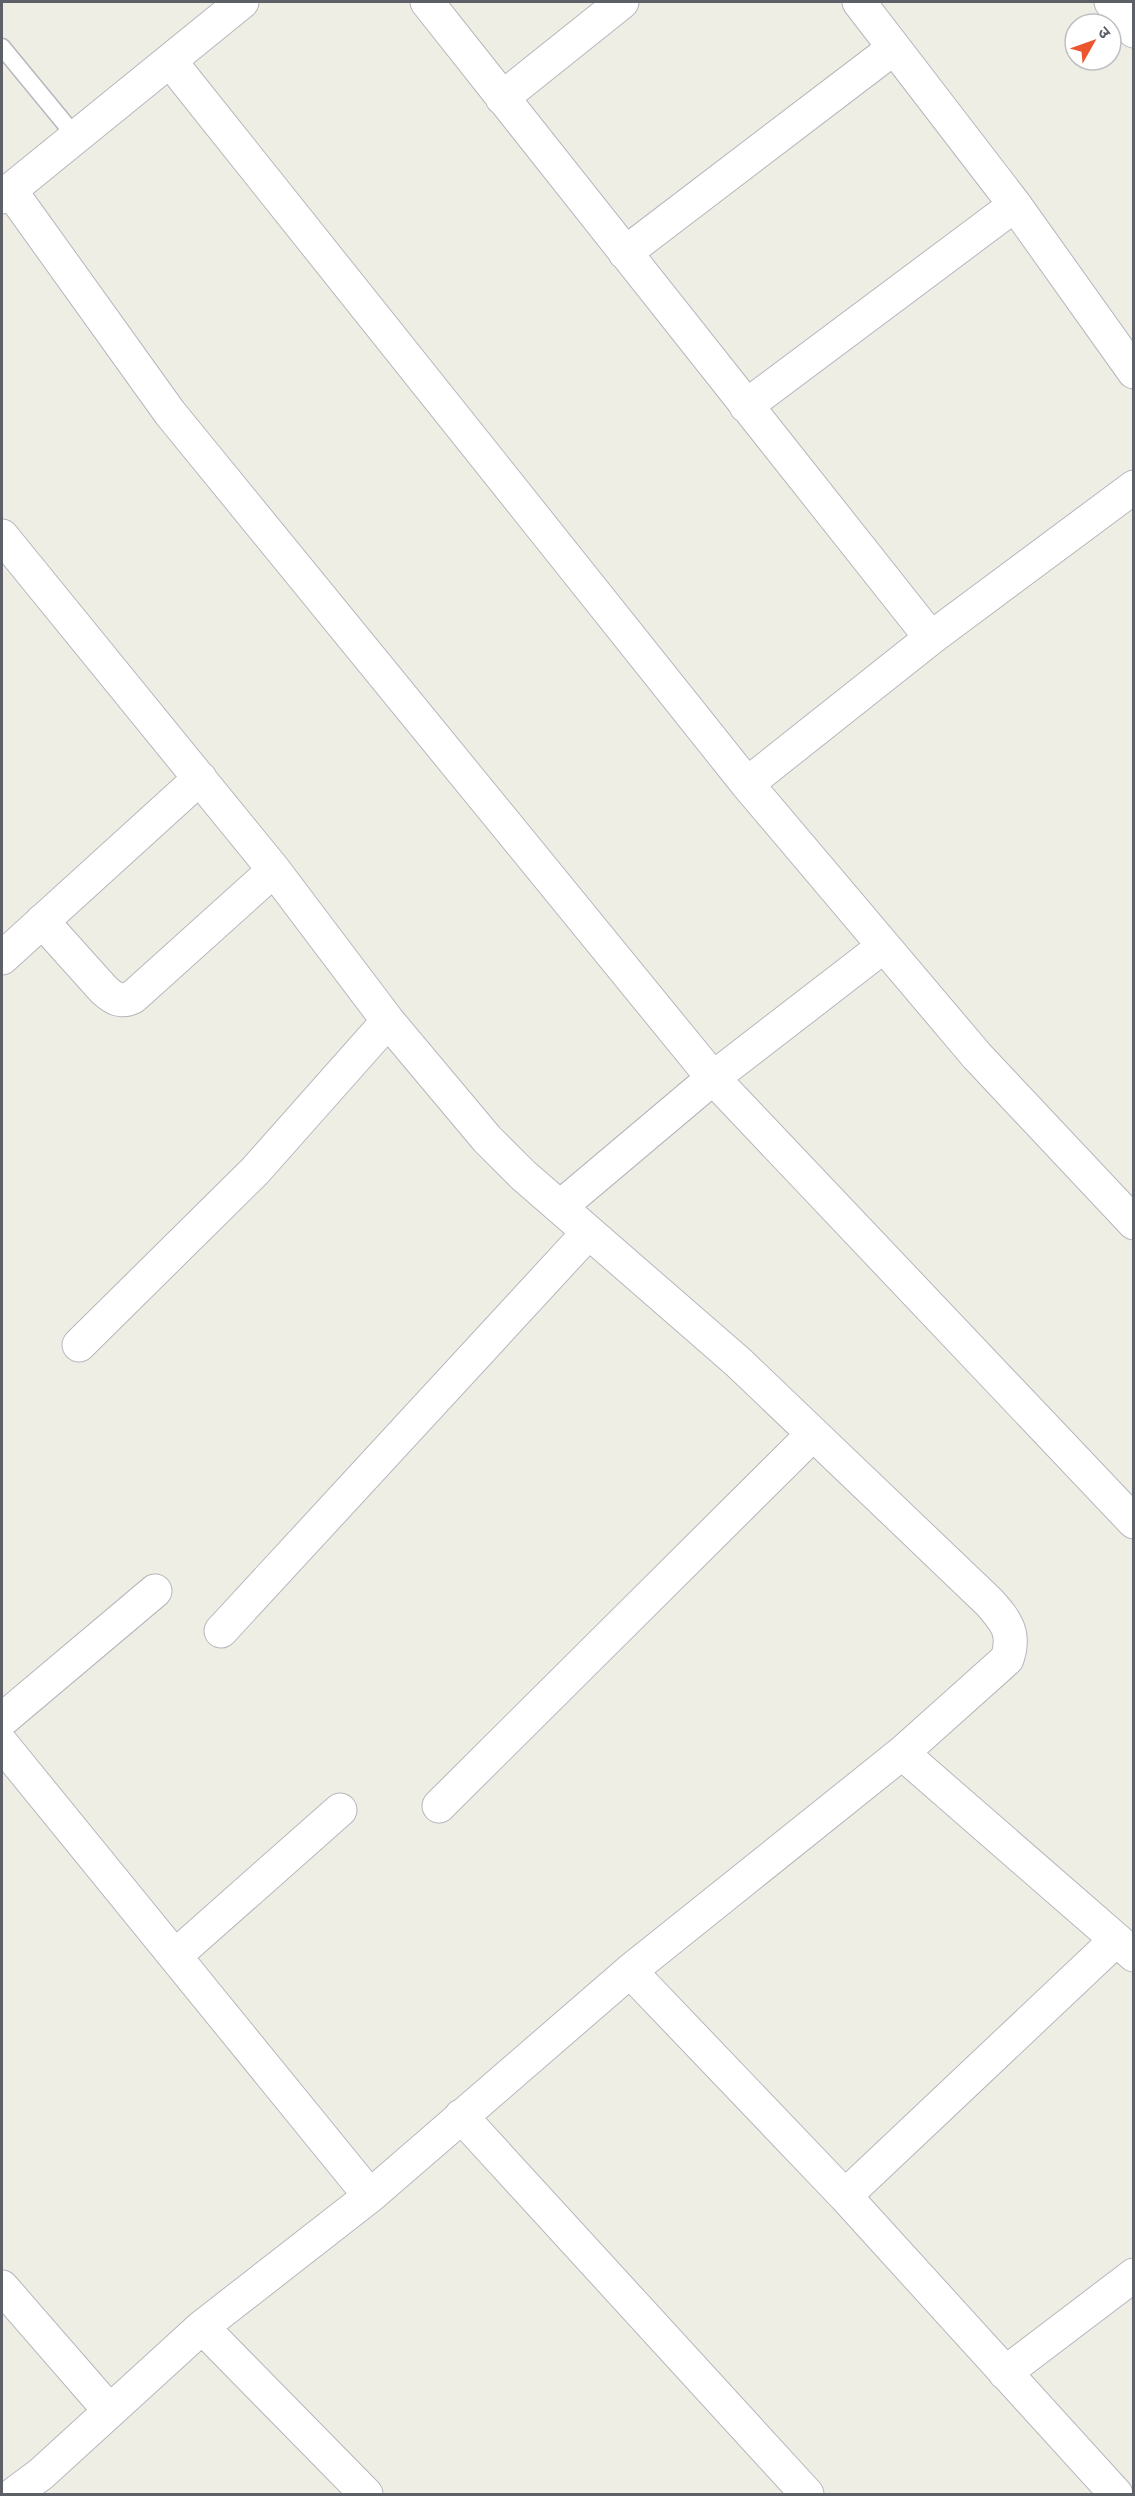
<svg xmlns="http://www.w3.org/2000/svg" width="1135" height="2496" font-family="'Roboto Condensed','Noto Sans Devanagari',sans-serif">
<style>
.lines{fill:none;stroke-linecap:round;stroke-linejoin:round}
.service-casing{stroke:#b5b7bc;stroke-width:19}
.minor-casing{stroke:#b5b7bc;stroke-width:35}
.service{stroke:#fff;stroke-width:16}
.minor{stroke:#fff;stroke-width:33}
</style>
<rect width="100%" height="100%" fill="#efeee5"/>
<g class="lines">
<g class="service-casing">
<path id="service" d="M2 47 76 137"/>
</g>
<g class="minor-casing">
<path id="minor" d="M427 2 931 638
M859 2 1015 205 1134 372
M1111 2 1134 31
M170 61 747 784
M502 98 622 2
M10 190 170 413 713 1078 1134 1522
M2 197 242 2
M625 253 894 48
M746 406 1015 205
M1134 487 931 638 747 784 977 1056 1134 1223
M2 536 274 870 388 1021 487 1139 523 1175 738 1362 989 1602C1006 1621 1016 1633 1007 1659L902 1753 630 1971 370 2196 202 2327 41 2474 14 2494
M42 921 104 990C114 999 121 1003 133 997L274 870
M2 958 200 778
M560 1207 713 1078 884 946
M79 1345 255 1171 388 1021
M221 1631 588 1233
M2 1720 155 1591
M2 1744 370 2196
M902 1753 1134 1955
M439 1806 813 1434
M175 1956 340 1810
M630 1971 845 2196 1116 2494
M461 2116 807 2494
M845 2196 1116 1940
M2 2287 109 2410
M202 2327 366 2494
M1005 2373 1134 2275"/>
</g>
<use href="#service" class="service"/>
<use href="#minor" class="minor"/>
</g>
<rect width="1135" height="2496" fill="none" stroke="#5d6066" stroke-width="6"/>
<g transform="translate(1093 42) rotate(50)"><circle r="28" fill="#ffffff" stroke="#bebfc2" stroke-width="1.5"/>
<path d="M0-4.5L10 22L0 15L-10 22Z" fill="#eb562f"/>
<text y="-9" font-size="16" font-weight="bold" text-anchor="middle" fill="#5d6066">उ</text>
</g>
</svg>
